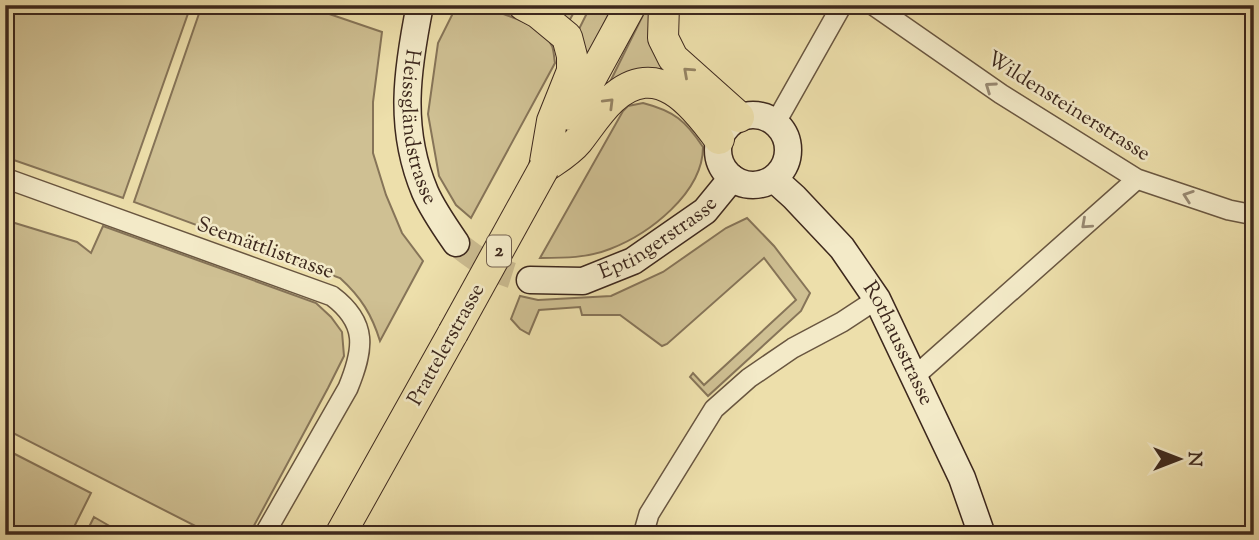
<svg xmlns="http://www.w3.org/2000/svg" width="1259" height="540" font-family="'Sorts Mill Goudy',serif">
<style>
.green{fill:#cfc093;stroke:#867458;stroke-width:2}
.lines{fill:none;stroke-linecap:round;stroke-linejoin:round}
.secondary-tunnel{stroke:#caba8f;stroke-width:26;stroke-dasharray:26 13;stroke-linecap:butt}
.street-casing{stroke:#695640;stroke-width:22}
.secondary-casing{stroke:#3d281d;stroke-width:29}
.primary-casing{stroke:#3d281d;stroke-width:32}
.street{stroke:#f3eac8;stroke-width:19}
.secondary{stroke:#f3eac8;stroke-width:26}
.primary{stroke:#eddfab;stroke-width:30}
.primary-bridge-casing{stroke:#3d281d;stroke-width:32;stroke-linecap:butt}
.primary-bridge{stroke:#eddfab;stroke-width:30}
.oneway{stroke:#958464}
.oneway2{stroke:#988972}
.labels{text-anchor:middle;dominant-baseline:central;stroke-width:5;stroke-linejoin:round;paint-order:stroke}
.shield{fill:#f3eac8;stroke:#746250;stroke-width:2}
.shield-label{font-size:19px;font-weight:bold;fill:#3d281d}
.street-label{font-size:21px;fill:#3d281d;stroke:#f3eac8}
</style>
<rect width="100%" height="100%" fill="#eddfab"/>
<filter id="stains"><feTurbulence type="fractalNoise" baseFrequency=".00286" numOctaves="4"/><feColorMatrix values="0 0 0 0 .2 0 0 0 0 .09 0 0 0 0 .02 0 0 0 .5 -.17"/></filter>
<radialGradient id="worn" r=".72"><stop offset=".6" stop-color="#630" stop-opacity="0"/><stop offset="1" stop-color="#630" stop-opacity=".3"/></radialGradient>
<path class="green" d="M5 5H191L123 198 5 157Z
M202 5H303L382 32 373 102V153L386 195 402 233 423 261 380 341C372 315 361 297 340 278L134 202Z
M546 5H578L568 23Z
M591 5H613L585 63 576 35Z
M648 5H652L700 97 608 86Z
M472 6C496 11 541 22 552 46 554 51 554 58 555 63L471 218 456 205 439 176 428 114 438 43 453 13Z
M643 103C674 111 686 121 703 147 703 193 649 234 610 249 588 258 564 258 540 258L623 111 628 106Z
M747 218 774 246 810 293 801 311 708 396 690 377 693 373 704 385 796 300 764 258 667 344 662 346 620 315H582L580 307 539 310 529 334 520 329 511 319 520 296 538 300 611 296 663 272 726 228Z
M5 220 77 242 91 253 103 226 316 303 331 317 342 332 344 356 328 388 249 535H213L5 429Z
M5 449 91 493 70 535H5Z
M94 517 125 535H85Z"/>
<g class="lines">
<path class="secondary-tunnel" d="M456 243C479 262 499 274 530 280"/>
<g class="street-casing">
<path id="street" d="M873 5 1001 94 1137 179 1229 210 1254 215
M776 122 842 5
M5 178 332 296C368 323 364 349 348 388L264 535
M914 377 1137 179
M643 535 649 514 714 409 749 378 793 348 842 322 877 299"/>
</g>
<g class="secondary-casing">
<g id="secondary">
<path id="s1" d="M420 5C407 70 398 128 425 192 433 210 445 227 456 243"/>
<circle cx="753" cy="150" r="35"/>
<path id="s2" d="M774 179 794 197 842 248 877 299 962 478 982 535"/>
<path id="s3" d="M530 280 583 281 633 261 705 211 732 178"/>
</g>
</g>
<g class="primary-casing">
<path id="primary" d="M523 5 538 13 567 37 572 56V71L552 121 544 168
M664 5 663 38 673 58 739 117
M571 115 631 5
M544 168C555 160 569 152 578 141 589 127 599 111 612 99 657 58 693 103 719 139
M340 535 453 333"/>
</g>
<use href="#street" class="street"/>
<use href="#secondary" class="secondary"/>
<use href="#primary" class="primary"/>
<g class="primary-bridge-casing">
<path id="primary-bridge" d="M453 333 544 168"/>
</g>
<use href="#primary-bridge" class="primary-bridge"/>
</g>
<defs><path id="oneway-chevron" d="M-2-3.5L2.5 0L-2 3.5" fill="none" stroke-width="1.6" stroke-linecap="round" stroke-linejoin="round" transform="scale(1.75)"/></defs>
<g class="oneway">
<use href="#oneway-chevron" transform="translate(688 72) rotate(-138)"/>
<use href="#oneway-chevron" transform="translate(609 103) rotate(-45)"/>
</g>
<g class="oneway2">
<use href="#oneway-chevron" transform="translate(990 87) rotate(-145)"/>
<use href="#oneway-chevron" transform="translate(1188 196) rotate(-161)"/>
<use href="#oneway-chevron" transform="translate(1086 224) rotate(138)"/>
</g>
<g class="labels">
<rect class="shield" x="487" y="235.5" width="24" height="31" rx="5"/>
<g class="shield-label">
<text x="499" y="251">2</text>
</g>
<g class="street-label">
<text transform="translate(1068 107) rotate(32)">Wildensteinerstrasse</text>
<text stroke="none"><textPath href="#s1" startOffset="124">Heissgländstrasse</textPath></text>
<text stroke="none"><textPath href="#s3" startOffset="140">Eptingerstrasse</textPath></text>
<text transform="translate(265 249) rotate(20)">Seemättlistrasse</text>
<text transform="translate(447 345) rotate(-61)">Prattelerstrasse</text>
<text stroke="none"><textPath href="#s2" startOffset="208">Rothausstrasse</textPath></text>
</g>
</g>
<rect width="1259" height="540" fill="none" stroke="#eddfab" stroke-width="28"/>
<rect x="7" y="7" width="1245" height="526" fill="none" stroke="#3d281d" stroke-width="3.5"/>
<rect x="14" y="14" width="1231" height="512" fill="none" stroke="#3d281d" stroke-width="2"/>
<g transform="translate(1179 459) rotate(90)" stroke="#f3eac8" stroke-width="5" paint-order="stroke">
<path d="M0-5L12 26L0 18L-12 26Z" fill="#3d281d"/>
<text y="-10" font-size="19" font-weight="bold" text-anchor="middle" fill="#3d281d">N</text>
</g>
<rect width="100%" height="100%" filter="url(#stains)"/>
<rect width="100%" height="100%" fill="url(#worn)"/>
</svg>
